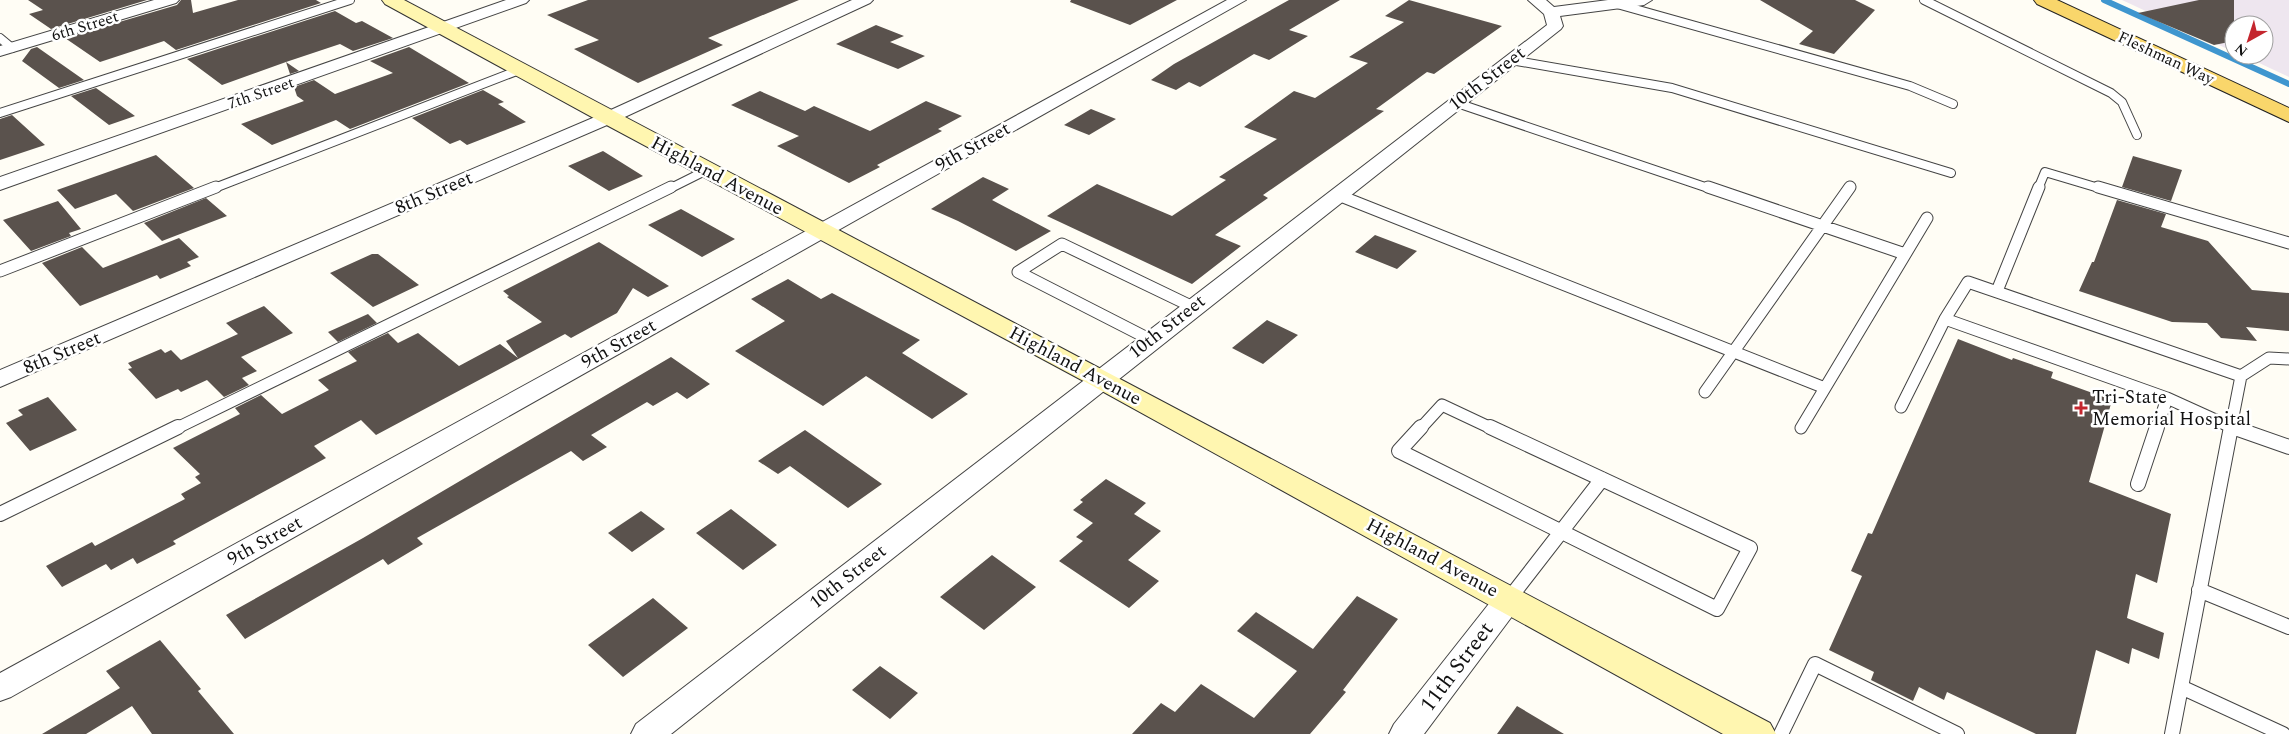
<svg xmlns="http://www.w3.org/2000/svg" width="2289" height="734" font-family="Spectral,serif">
<style>
.industrial{fill:#eee6ef}
.lines{fill:none;stroke-linecap:round;stroke-linejoin:round}
.stream{stroke:#3f96cf;stroke-width:6}
.building{fill:#5a524d}
.service-far2-casing{stroke:#444;stroke-width:10}
.service-far1-casing{stroke:#444;stroke-width:13}
.service-casing{stroke:#444;stroke-width:16}
.minor-casing{stroke:#444;stroke-width:2}
.secondary-casing{stroke:#333;stroke-width:2}
.primary-casing{stroke:#222;stroke-width:2}
.service-far2{stroke:#fff;stroke-width:8}
.service-far1{stroke:#fff;stroke-width:11}
.service{stroke:#fff;stroke-width:14}
.minor{fill:#fff;fill-rule:evenodd}
.secondary{fill:#fff6b0;fill-rule:evenodd}
.primary{fill:#f9d66b;fill-rule:evenodd}
.poi-dot{fill:#c4262e;stroke:#fff;stroke-width:2}
.labels{text-anchor:middle;dominant-baseline:central;stroke-width:5;stroke-linejoin:round;paint-order:stroke}
.far-street-label{font-size:16px;fill:#111;stroke:#fff}
.street-label{font-size:19px;fill:#111;stroke:#fff}
.poi-label{font-size:19px;fill:#111;stroke:#fff;text-anchor:start}
.near-street-label{font-size:22px;fill:#111;stroke:#fff}
</style>
<rect width="100%" height="100%" fill="#fffdf5"/>
<path class="industrial" d="M2122 0H2289V77L2242 55H2264V25H2234V52Z"/>
<g class="lines">
<path class="stream" d="M2104 0 2289 84"/>
</g>
<path class="building" d="M28 0H147L51 29 29 14 43 10Z
M181 0H191L193 13 238 0H316L321 3 176 50 164 41 100 62 65 38 177 5Z
M588 0H799L708 38 723 45 638 83 574 49 599 40 547 15Z
M1071 0H1177L1130 25 1070 2Z
M1289 0H1340L1289 30 1308 36 1269 60 1254 54 1200 87 1189 82 1176 90 1151 80 1174 64Z
M1409 0 1502 26 1434 74 1427 72 1376 109 1384 111 1263 195 1268 198 1215 235 1241 246 1192 284 1047 216 1097 184 1172 216 1226 180 1219 177 1277 139 1244 127 1294 91 1315 98 1368 63 1349 57 1404 22 1385 16Z
M1760 0H1855L1875 10 1834 54 1799 44 1813 31Z
M2199 0H2234V41L2214 45 2138 13Z
M335 11 356 23 362 21 393 38 353 51 340 44 286 62 299 71 290 74 286 62 222 85 187 59Z
M876 25 904 36 890 42 925 56 898 69 836 44Z
M37 47 84 80 59 88 22 61 31 49Z
M409 47 469 83 350 129 336 120 272 145 241 124 304 101 297 96 294 87 314 80 335 94 393 73 370 61Z
M96 88 135 116 109 125 71 96Z
M483 90 504 102 498 104 526 122 467 145 460 140 450 144 412 118Z
M760 91 805 111 814 106 870 131 926 101 962 116 938 129 942 131 877 165 880 167 849 183 777 146 799 136 731 105Z
M1091 109 1116 119 1089 135 1064 125Z
M12 115 45 145 0 160V119Z
M603 151 643 176 609 191 568 166Z
M156 155 194 188 133 211 116 194 75 209 57 190Z
M2133 156 2182 170 2171 201 2122 187Z
M983 177 1009 189 992 200 1051 231 1016 251 958 221 931 209Z
M206 198 227 216 162 241 144 223Z
M2117 200 2166 214 2161 227 2208 241 2252 290 2289 293V331L2246 327 2257 341 2221 338 2207 323 2172 322 2079 291 2092 262H2094Z
M58 201 81 229 69 233 71 236 31 251 3 220Z
M681 209 735 239 702 257 648 225Z
M1375 235 1417 251 1397 269 1355 252Z
M179 238 199 257 187 262 191 266 160 279 157 275 80 306 42 263 82 247 103 268Z
M599 242 669 286 648 297 633 288 617 313 571 338 565 334 376 435 361 420 314 446 326 458 173 541 176 544 137 564 133 558 111 570 106 564 62 587 46 566 92 542 95 546 185 499 181 494 201 483 195 477 200 474 173 448 240 414 235 408 261 395 282 414 329 390 318 380 357 361 348 352 388 333 398 343 418 333 459 366 500 344 518 358 506 341 542 322 507 297 509 296 503 291Z
M372 254H378L419 285 373 307 330 273Z
M788 279 821 299 832 293 920 340 902 353 968 394 932 419 866 376 823 406 735 351 785 321 751 299Z
M264 306 293 333 241 357 257 371 242 378 249 385 224 397 207 380 181 392 178 389 156 399 128 369 132 368 128 363 161 349 165 353 171 350 181 360 238 334 226 323Z
M368 314 377 323 338 342 328 332Z
M1267 320 1298 335 1263 364 1232 348Z
M1958 339 2012 360 2013 358 2053 372 2051 378 2112 400 2089 482 2171 514 2157 583 2136 574 2127 618 2164 633 2159 659 2132 648 2129 664 2096 650 2076 734H2036L1947 692 1944 700 1919 687 1913 701 1871 680 1874 672 1829 650 1862 576 1851 571 1868 533 1872 534Z
M671 357 710 384 687 399 677 392 653 406 647 402 591 435 607 447 583 461 571 451 417 538 423 544 388 565 383 559 245 639 226 615 363 538Z
M48 397 77 430 30 451 6 423 23 415 18 410Z
M805 430 882 484 848 508 790 466 778 474 758 461Z
M1106 479 1146 503 1134 514 1161 531 1128 560 1159 581 1129 608 1059 561 1083 541 1076 537 1093 523 1073 510 1083 502 1080 500Z
M731 509 777 545 743 570 696 533Z
M641 511 665 529 632 552 608 533Z
M992 555 1036 587 984 630 940 597Z
M1357 596 1398 619 1343 690 1346 692 1310 734H1132L1161 703 1175 712 1201 684 1254 718 1297 671 1237 631 1256 612 1313 649Z
M653 598 688 628 623 677 588 645Z
M160 640 201 689 198 691 234 734H152L132 706 86 734H42L120 688 106 671Z
M880 666 918 693 890 719 852 690Z
M1517 706 1564 734H1497Z"/>
<g class="lines">
<g class="service-far2-casing">
<path id="service-far2" d="M1924 0 2111 93 2122 102 2137 135
M1617 4 1910 86 1953 104
M0 38 12 48
M1511 60 1672 88 1951 173
M1457 103 1711 189
M0 113 350 0
M212 189 519 70
M669 189 707 170
M1849 189 1850 187
M2038 189 2045 172 2102 189"/>
</g>
<g class="service-far1-casing">
<path id="service-far1" d="M1708 187 1905 254
M2098 187 2289 243
M1338 195 1825 388
M0 271 216 187
M1968 282 2241 376 2231 427 2167 398 1945 319Z
M1997 291 2039 187
M1151 340 1018 272 1062 244 1193 307
M2241 376 2269 358 2289 359
M1705 392 1850 187
M1901 407 1945 319
M2231 427 2236 429
M1801 428 1927 218
M175 429 671 187
M1420 429 1442 405 1493 429
M2157 429 2167 398"/>
</g>
<g class="service-casing">
<path id="service" d="M1421 427 1399 451 1717 609 1750 548 1490 427
M2232 427 2289 447
M2138 484 2157 427
M0 514 178 427
M2199 590 2289 627
M1509 599 1602 479
M2181 687 2283 734
M1781 734 1815 664 1957 734
M2172 734 2231 427"/>
</g>
<g class="minor-casing">
<path id="minor" d="M154 0H179L176 3 0 56V46Z
M506 0H529L526 3 0 190V177Z
M852 0H873L870 3 614 122 0 387V370L602 114Z
M1227 0H1246L11 697 0 701V673Z
M1528 0H1546L1554 7 1608 0H1652L1644 5 1560 16 1563 26 1561 29 671 734H631L636 724 1547 25 1544 14Z
M1509 588 1519 591 1523 599 1519 607 1424 734H1389L1394 724 1499 591Z"/>
</g>
<g class="secondary-casing">
<path id="secondary" d="M382 0H404L1770 723 1776 734H1723L1091 385 601 122 385 4Z"/>
</g>
<g class="primary-casing">
<path id="primary" d="M2034 0H2057L2289 108V122L2037 4Z"/>
</g>
<use href="#service-far2" class="service-far2"/>
<use href="#service-far1" class="service-far1"/>
<use href="#service" class="service"/>
<use href="#minor" class="minor"/>
<use href="#secondary" class="secondary"/>
<use href="#primary" class="primary"/>
</g>
<path class="poi-dot" d="M2078.5 400.5h5v5h5v5h-5v5h-5v-5h-5v-5h5z"/>
<g class="labels">
<g class="far-street-label">
<text transform="translate(85 26) rotate(-17)">6th Street</text>
<text transform="translate(2166 58) rotate(25)">Fleshman Way</text>
<text transform="translate(261 93) rotate(-19)">7th Street</text>
</g>
<g class="street-label">
<text transform="translate(1487 79) rotate(-38)">10th Street</text>
<text transform="translate(973 147) rotate(-29)">9th Street</text>
<text transform="translate(717 176) rotate(28)">Highland Avenue</text>
<text transform="translate(434 193) rotate(-23)">8th Street</text>
<text transform="translate(1167 327) rotate(-38)">10th Street</text>
<text transform="translate(619 344) rotate(-29)">9th Street</text>
<text transform="translate(62 353) rotate(-23)">8th Street</text>
<text transform="translate(1075 366) rotate(28)">Highland Avenue</text>
<text transform="translate(265 541) rotate(-29)">9th Street</text>
<text transform="translate(1432 558) rotate(28)">Highland Avenue</text>
<text transform="translate(848 577) rotate(-38)">10th Street</text>
</g>
<g class="poi-label">
<text x="2092" y="397">Tri-State<tspan x="2092" dy="22">Memorial Hospital</tspan></text>
</g>
<g class="near-street-label">
<text transform="translate(1457 667) rotate(-53)">11th Street</text>
</g>
</g>
<g transform="translate(2249 40) rotate(219)"><circle r="24" fill="#ffffff" stroke="#a0a0a0"/>
<path d="M0-4L9 19L0 12L-9 19Z" fill="#c4262e"/>
<text y="-8" font-size="14" font-weight="bold" text-anchor="middle" fill="#111111">N</text>
</g>
</svg>
